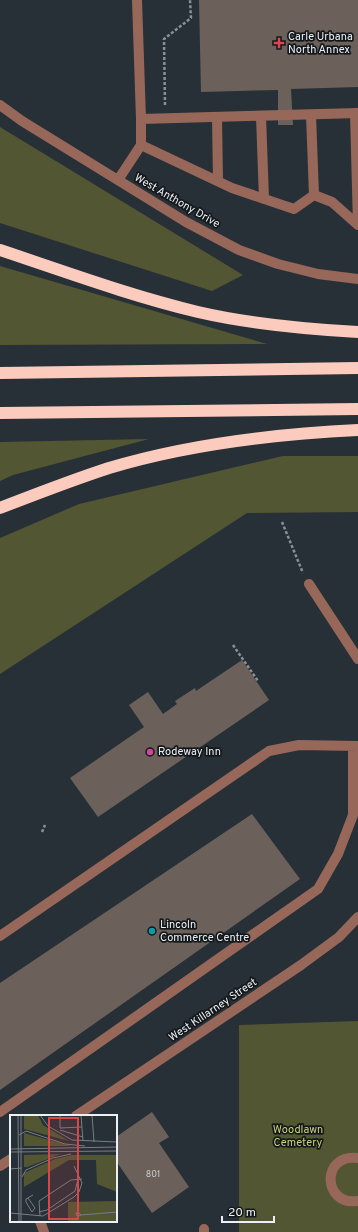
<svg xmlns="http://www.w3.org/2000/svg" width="358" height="1232" font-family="Overpass,sans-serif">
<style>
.green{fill:#525633}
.building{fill:#6b615a}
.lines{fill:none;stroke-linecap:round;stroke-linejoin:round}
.path{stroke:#899096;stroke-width:2.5;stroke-dasharray:3 2;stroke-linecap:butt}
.minor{stroke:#97685a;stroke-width:10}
.highway{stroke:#fbccbd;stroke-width:12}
.health-dot{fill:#e0444e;stroke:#14181b;stroke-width:1.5}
.hotel-dot{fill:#d1479c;stroke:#14181b;stroke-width:1.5}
.culture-dot{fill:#0f9aa8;stroke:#14181b;stroke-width:1.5}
.labels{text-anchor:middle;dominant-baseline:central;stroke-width:3.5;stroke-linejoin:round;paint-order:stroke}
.number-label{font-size:9px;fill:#cbccce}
.poi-label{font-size:11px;fill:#ebf0f5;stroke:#14181b;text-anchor:start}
.street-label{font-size:11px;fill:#ebf0f5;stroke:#14181b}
.park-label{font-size:11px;fill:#cad279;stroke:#14181b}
.inset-road{fill:none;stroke:#767d83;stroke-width:1}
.view{fill:#d94647;fill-opacity:0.15;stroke:#d94647;stroke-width:2}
.inset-edge{fill:none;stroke:#ebf0f5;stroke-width:2}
</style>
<rect width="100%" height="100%" fill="#283037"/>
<path class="green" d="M0 127 243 275 212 291 0 223Z
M0 266 267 344 0 345Z
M149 439 13 475 0 481V442Z
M283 456H358V512L247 513 0 674V538L79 504Z
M358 1021V1232H239V1025Z"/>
<path class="building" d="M199 0H358V87L291 89 293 125H278V90L201 92Z
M242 660 269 700 98 817 70 778 144 727 129 705 148 692 163 714 177 704 175 701 195 688 196 691Z
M252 814 300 879 0 1090V983Z
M152 1112 169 1137 159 1143 189 1187 152 1213 116 1161V1137Z"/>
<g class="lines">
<path class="path" d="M165 105 164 39 191 18 190 0
M282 522 303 573
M233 645 258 681
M42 832 45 825"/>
<path class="minor" d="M137 0 141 119 358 113
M0 105 22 121 186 222 239 250 278 264 318 274 358 279
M355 113 358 225
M311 115 314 195
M261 116 264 199
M217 117 218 181
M141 145 232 188 294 209 314 195 332 202 358 225
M118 180 141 145V119
M309 584 358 659
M0 936 269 751 299 745 358 746
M0 1112 318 889 338 854 353 815V746
M76 1116 301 965 339 937 358 917
M358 1158C321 1153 322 1206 358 1201
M0 1166 11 1159
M40 1221 44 1232
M204 1229V1232"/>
<path class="highway" d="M0 250C66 272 131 296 198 312 250 324 304 329 358 332
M0 373 358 368
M0 413 358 409
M0 508C36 494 72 480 109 468 189 444 274 434 358 430"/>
</g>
<path class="health-dot" d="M277 37h4v4h4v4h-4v4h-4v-4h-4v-4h4z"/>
<circle class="hotel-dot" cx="150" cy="752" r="4"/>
<circle class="culture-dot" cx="152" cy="931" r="4"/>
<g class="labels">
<g class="number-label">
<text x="153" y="1174">801</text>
</g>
<g class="poi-label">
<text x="288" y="37">Carle Urbana<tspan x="288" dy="13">North Annex</tspan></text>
<text x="158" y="752">Rodeway Inn</text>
<text x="160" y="925">Lincoln<tspan x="160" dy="13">Commerce Centre</tspan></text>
</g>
<g class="street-label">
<text transform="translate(177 201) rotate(30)">West Anthony Drive</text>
<text transform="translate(213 1010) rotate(-34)">West Killarney Street</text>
</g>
<g class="park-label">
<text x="298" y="1130">Woodlawn<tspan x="298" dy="13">Cemetery</tspan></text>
</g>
</g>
<g transform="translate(10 1115)">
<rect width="107" height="107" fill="#283037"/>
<path d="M14 0H28L33 10 59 26 14 14ZM14 18 61 31H14ZM51 39 17 52H14V40ZM62 40H107V77L87 69 86 45H59L14 72V58L45 44ZM107 86V107H58V87Z" fill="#525633"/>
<path class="inset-road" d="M8 0 9 107M30 0 38 11 62 25 107 27M50 0V13L72 12M71 0 73 26M82 0 84 27M50 15 73 22M9 20 16 16 55 29 75 31M0 34 107 32M0 37 107 36M0 54 12 53M12 62 16 55 43 43 61 39M18 83 25 93 22 97 16 87V84L23 80M29 97 37 95 65 76 68 64M0 98 33 101 64 82 69 77 72 68 64 51M66 98H69L71 100 67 101ZM71 100 107 97M30 101 29 86 61 65 72 64M11 107V0"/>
<path class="view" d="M39 3H68V104H39Z"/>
<rect width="107" height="107" class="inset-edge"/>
</g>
<path d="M222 1216v6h52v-6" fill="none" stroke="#ebf0f5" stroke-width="2"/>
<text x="228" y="1216" font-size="12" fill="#ebf0f5" stroke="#14181b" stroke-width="3" paint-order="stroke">20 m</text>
</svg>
